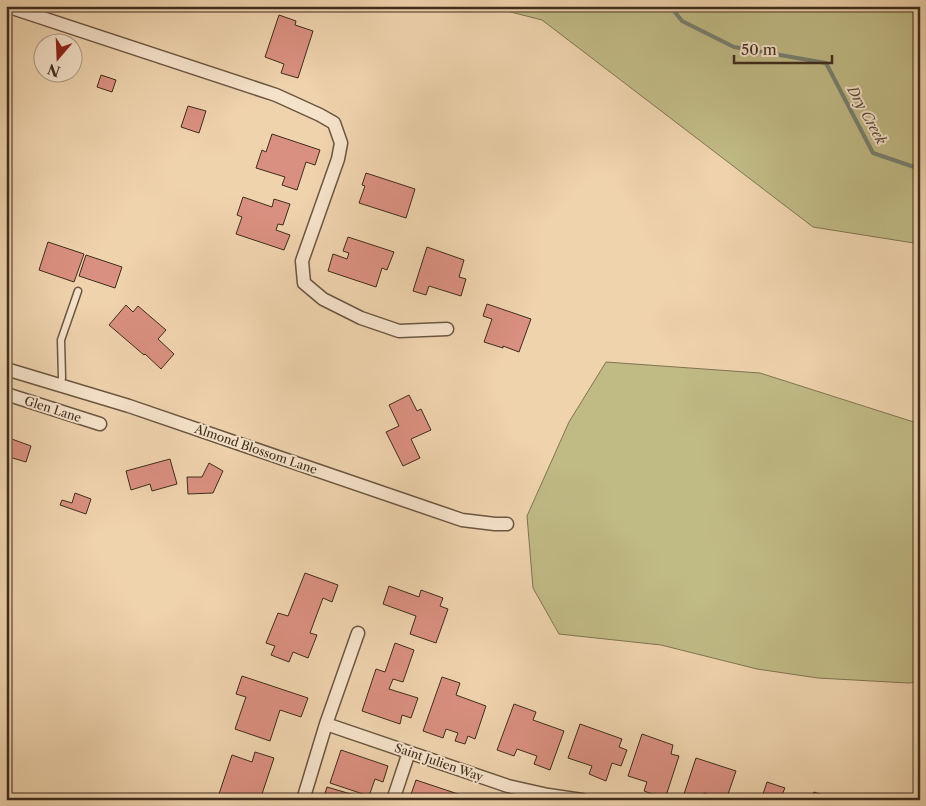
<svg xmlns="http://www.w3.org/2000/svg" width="926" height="806" font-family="'Libre Caslon Text',serif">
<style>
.green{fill:#c0ba85;stroke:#807451}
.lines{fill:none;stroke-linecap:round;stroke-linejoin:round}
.stream{stroke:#768071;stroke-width:4}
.building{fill:#da9080;stroke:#3f2d1d}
.lane-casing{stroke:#6b5641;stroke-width:9}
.street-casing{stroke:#6b5641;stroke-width:15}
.lane{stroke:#f5e2ca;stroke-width:6}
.street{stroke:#f5e2ca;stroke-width:12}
.labels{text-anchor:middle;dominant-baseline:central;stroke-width:4;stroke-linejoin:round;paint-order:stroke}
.street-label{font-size:12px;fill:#3f2d1d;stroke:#f5e2ca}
.water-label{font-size:14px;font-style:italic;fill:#514939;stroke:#f5e2ca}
</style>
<rect width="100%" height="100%" fill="#efd3ad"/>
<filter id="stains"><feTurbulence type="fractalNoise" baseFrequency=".004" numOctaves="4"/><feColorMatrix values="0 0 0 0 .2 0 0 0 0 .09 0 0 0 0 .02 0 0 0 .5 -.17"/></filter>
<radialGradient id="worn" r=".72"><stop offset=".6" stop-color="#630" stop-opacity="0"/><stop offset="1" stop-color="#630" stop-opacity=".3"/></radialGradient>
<path class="green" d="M487 6H920V244L813 227 542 20Z
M606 362 760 373 920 424V682L908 683 818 678 757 669 661 645 559 634 533 588 527 516 569 422Z"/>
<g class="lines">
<path class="stream" d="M670 6 682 21 734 47 826 63 873 153 920 169"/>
</g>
<path class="building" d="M279 15 296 21 295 25 313 31 298 78 281 73 284 64 265 57Z
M101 75 116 80 112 92 97 87Z
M188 106 206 111 199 133 181 127Z
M272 134 320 150 315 165 306 162 297 190 282 185 285 177 256 168 262 150 266 152Z
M366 173 415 189 406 218 359 203 365 186 362 185Z
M243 197 272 207 274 199 290 204 283 225 278 224 276 230 290 235 284 250 236 234 242 217 237 215Z
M348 237 394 252 387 270 382 268 376 287 328 271 333 254 347 259 349 253 343 251Z
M48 242 84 254 74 282 39 270Z
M427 247 464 260 459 277 466 279 461 296 429 286 426 295 413 291Z
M86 255 122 267 115 288 79 276Z
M487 304 531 319 519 352 503 346V348L484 342 492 319 483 316Z
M126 305 133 312 138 306 166 330 158 339 174 354 161 369 145 354 144 355 109 325Z
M409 395 417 411 421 409 431 430 411 439 420 458 403 466 386 432 399 426 389 405Z
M6 433 10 435 9 438 31 446 26 462 6 456Z
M170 459 177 484 152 491 150 484 131 490 126 471Z
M209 463 223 471 213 493 188 494 187 477H202Z
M75 493 91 499 86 514 60 505 62 500 72 503Z
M305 573 338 585 332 602 323 598 310 633 317 635 308 658 293 652 289 662 271 655 275 646 266 643 278 613 288 616Z
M389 586 419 597 421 590 443 598 440 606 448 609 436 643 410 634 416 616 383 604Z
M395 643 414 650 403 682 393 679 389 689 418 698 411 718 402 715 400 724 362 711 376 669 385 672Z
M242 676 308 698 301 717 280 710 270 741 235 729 246 697 236 694Z
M442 677 460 683 456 695 486 706 475 739 468 736 465 744 455 741 458 733 446 729 443 738 423 731Z
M514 704 536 712 533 720 564 731 550 770 534 764 537 756 517 749 514 756 497 750Z
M580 724 622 739 619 747 627 750 621 766 612 763 606 781 589 774 592 766 568 758Z
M642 734 673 745 671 754 679 756 665 799 644 791 647 782 628 776Z
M341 750 388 766 383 782 375 779 369 796 330 783Z
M255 752 274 758 260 800H236L219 794 232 755 252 762Z
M696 758 736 771 726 800H716L717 797 704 793 701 800H682Z
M416 780 464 796 463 800H409Z
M767 782 785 788 781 797 788 800H761Z
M327 787 371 800H323Z
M814 792 831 798 830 800H811Z
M748 795 760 800H746Z"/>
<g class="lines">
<g class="lane-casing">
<path id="lane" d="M60 385 62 378 61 340 78 291"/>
</g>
<g class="street-casing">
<path id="street" d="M6 6 276 95 320 115 334 123 341 143 338 159 302 261 304 283 323 299 361 318 399 331 447 329
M6 369 129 406 462 520 495 524H507
M6 394 100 424
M326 724 508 786 548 795 582 800
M303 800 326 724 358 633
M393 800 409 752"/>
</g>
<use href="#lane" class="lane"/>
<use href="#street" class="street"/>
</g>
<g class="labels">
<g class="street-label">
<text transform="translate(53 409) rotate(18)">Glen Lane</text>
<text transform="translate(256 449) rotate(19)">Almond Blossom Lane</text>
<text transform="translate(439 762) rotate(19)">Saint Julien Way</text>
</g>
<g class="water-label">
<text transform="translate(867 115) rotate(61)">Dry Creek</text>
</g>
</g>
<rect width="926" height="806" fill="none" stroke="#efd3ad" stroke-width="25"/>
<rect x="8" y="8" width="911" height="791" fill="none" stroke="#3f2d1d" stroke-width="2.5"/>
<rect x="12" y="12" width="901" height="781" fill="none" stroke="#3f2d1d"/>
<g transform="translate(58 58) rotate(199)"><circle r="24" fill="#f5e2ca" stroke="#ac9a85"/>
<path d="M0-4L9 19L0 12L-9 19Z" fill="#8f2418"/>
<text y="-8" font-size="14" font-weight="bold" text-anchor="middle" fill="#3f2d1d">N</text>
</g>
<path d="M734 55v8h98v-8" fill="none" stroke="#3f2d1d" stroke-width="2.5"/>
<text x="741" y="55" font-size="15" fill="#3f2d1d" stroke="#f5e2ca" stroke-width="4" paint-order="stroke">50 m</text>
<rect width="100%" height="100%" filter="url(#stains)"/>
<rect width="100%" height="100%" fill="url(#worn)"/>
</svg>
